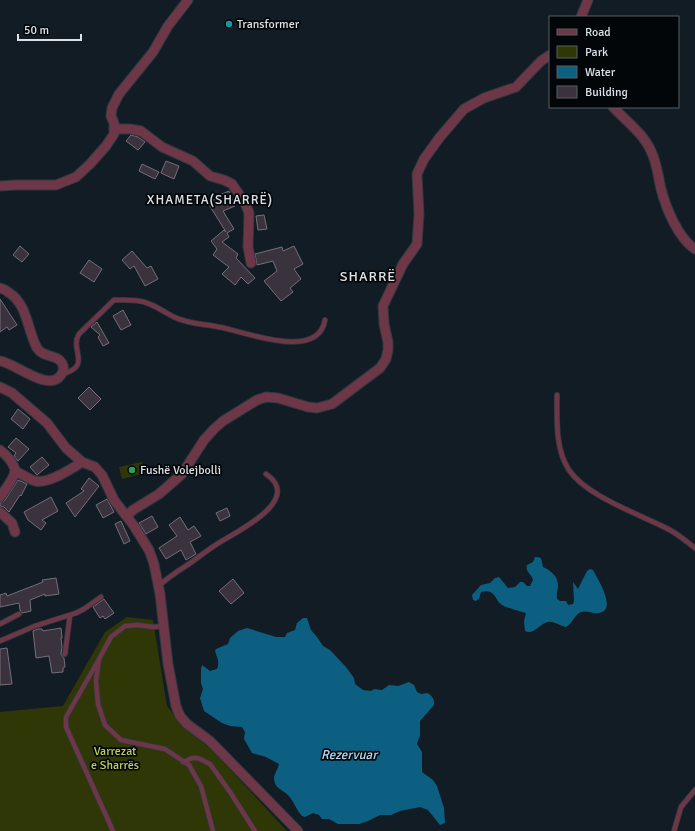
<svg xmlns="http://www.w3.org/2000/svg" width="695" height="831" font-family="Signika,sans-serif">
<style>
.green{fill:#303707}
.water{fill:#0d5f82}
.building{fill:#3a333e;stroke:#756e7a}
.lines{fill:none;stroke-linecap:round;stroke-linejoin:round}
.lane-casing{stroke:#2e383f;stroke-width:6}
.street-casing{stroke:#2e383f;stroke-width:11}
.lane{stroke:#6d3748;stroke-width:4.5}
.street{stroke:#6d3748;stroke-width:9}
.culture-dot{fill:#0f9aa8;stroke:#030609;stroke-width:1.5}
.leisure-dot{fill:#2e9e5b;stroke:#030609;stroke-width:1.5}
.labels{text-anchor:middle;dominant-baseline:central;stroke-width:3.5;stroke-linejoin:round;paint-order:stroke}
.poi-label{font-size:12px;fill:#dbe1e7;stroke:#030609;text-anchor:start}
.park-label{font-size:12px;fill:#bdd15c;stroke:#030609}
.neighbourhood-label{font-size:13px;letter-spacing:1px;fill:#dbe1e7;stroke:#030609}
.water-label{font-size:13px;font-style:italic;fill:#b0dcf5;stroke:#030609}
.quarter-label{font-size:14px;letter-spacing:1px;fill:#dbe1e7;stroke:#030609}
</style>
<rect width="100%" height="100%" fill="#121c24"/>
<path class="green" d="M142 462 145 473 122 479 119 467Z
M127 617 153 620 167 706 184 727 213 751 287 831H0V712L63 706 105 632Z"/>
<path class="water" d="M535 557H537L541 558 543 567C550 570 558 576 558 585 558 590 556 594 557 599L560 601H566L568 605 573 604 574 601 573 582 578 589 587 571 590 569 593 570C597 578 618 610 599 613 593 614 586 610 581 612 575 614 573 623 566 627 559 626 552 619 545 623 538 626 533 635 525 631L524 621 526 613C519 611 511 609 504 606 494 602 497 588 481 592L479 599 476 601 473 600 472 595 481 585 490 583 495 578 499 577 508 588 515 587 520 582H523L527 586H530L533 580C532 574 525 572 527 565L533 562Z
M303 618H307L311 630 317 637 323 646 330 650 346 667 354 678 355 684 363 690 371 691 374 689 382 690 389 685 398 686 409 682 414 685 417 692 421 694 427 693C432 695 435 700 434 705L420 721V735L417 744 422 752V772L433 780 437 786 444 808 445 823 440 825 428 810 420 807 400 811 391 815H380L368 821 359 824H338L329 819H322L319 815 313 813 305 817 302 816C296 810 294 801 288 795 282 789 275 789 274 779 274 774 278 769 279 764L266 757 252 753 244 739 245 732 242 727 230 726 222 723 204 711 200 698 203 689 201 683V669L202 665 210 671 217 669C220 661 217 658 215 651L216 649 228 644 230 638 238 631 247 628 276 637H285L287 633 295 630 297 623Z"/>
<path class="building" d="M131 135 138 137 145 142 138 150 126 141Z
M166 161 179 166 174 179 161 173Z
M142 164 159 172 155 179 139 171Z
M229 191 235 206 223 211 234 229 227 233 229 237 222 242 238 254 236 258 255 278 248 284 241 277 235 285 222 274 229 267 213 255 217 249 211 241 224 230 226 232 208 203 218 197 217 196Z
M264 215 267 229 258 230 256 216Z
M20 246 29 254 22 262 13 255Z
M294 246 303 264 294 269 301 279 290 288 293 292 281 301 264 281 277 271 273 261 257 265 255 254 282 247 283 251Z
M132 251 147 268 151 266 158 279 145 286 134 266 130 269 122 260Z
M89 260 102 269 94 282 80 273Z
M0 299 17 325 9 330 7 327 0 332Z
M123 310 131 325 121 330 113 316Z
M97 322 109 343 103 346 98 337 100 335 91 327Z
M89 387 101 399 90 410 78 398Z
M18 409 30 419 23 429 11 419Z
M16 438 29 449 18 461 14 456 16 453 8 447Z
M42 457 49 465 37 475 30 467Z
M89 478 99 486 75 517 66 503 84 491 81 489Z
M18 480 27 484 21 496 20 495 9 512 4 507 0 506V503L5 500Z
M51 497 58 511 42 520 46 523 41 530 28 520 24 512Z
M107 499 114 512 103 518 96 505Z
M227 508 230 516 220 521 216 513Z
M152 516 158 527 146 534 139 523Z
M180 517 188 530 194 526 201 536 190 542 196 554 186 560 181 550 166 559 159 548 177 536 169 525Z
M121 521 130 541 124 544 115 524Z
M56 578 59 594 45 596V594L30 600 31 611 22 613 20 610 19 603 0 607V595L6 593 7 596 43 582 42 580Z
M233 579 244 593 231 604 219 591Z
M104 599 114 613 105 619 103 616 100 618 93 607Z
M61 628 62 638H61L62 647 61 654 64 658 65 667 63 668V672L52 673 49 656 36 658 33 631 38 629H42L43 631Z
M7 648 12 684 0 685V649Z"/>
<g class="lines">
<g class="lane-casing">
<path id="lane" d="M62 374C93 366 69 350 79 334L114 300C124 300 135 299 144 302 155 305 164 312 174 317 188 324 204 324 219 327 243 331 318 362 325 320
M557 395C557 419 555 449 569 470 587 497 642 515 670 530 679 535 687 542 695 548
M159 586C168 577 178 571 189 564 200 556 210 548 222 541 240 530 303 499 266 474
M0 624 19 614
M163 626 154 627 137 625 125 626 111 637 99 659 96 681 98 704 105 725 121 740 165 749 189 765 201 786 213 831
M0 641 35 626 76 613 84 609 101 597
M65 654 70 615
M98 661 66 717V727L113 831
M183 762 192 758H198L210 764 230 792 255 831
M674 831 681 807 695 790"/>
</g>
<g class="street-casing">
<path id="street" d="M581 17 588 0
M613 107C626 121 643 133 651 151 657 163 658 176 661 189 666 208 678 238 695 249
M114 129H130L141 131 162 147 193 161 210 176 224 180 232 184 245 203 249 213 248 247 251 263
M0 186 16 185H56L76 177 90 164 106 146 114 134V123L111 116 112 108 119 94 153 52 168 26 188 0
M0 288C3 289 6 290 8 292 28 304 27 330 37 348 43 358 57 354 62 363 64 367 64 371 61 375 49 393 15 363 0 361
M0 387 12 393 47 423 66 448 82 462 95 467 102 475 114 500 134 526 149 550 154 564 160 594 168 664 176 706 180 716 187 724 210 741 298 831
M0 450C5 454 12 461 14 467 18 474 4 491 0 497
M15 471C22 474 28 479 35 481 49 484 71 469 82 462
M0 512 12 523 15 532
M127 516 133 510 159 494 182 474 204 440 214 429 223 421 257 400 266 397 278 398 308 407 317 408 332 404 380 368 386 359 388 350V342L384 324 383 306 403 264 417 244 419 214 417 174 424 159 440 137 464 109 484 98 516 87 541 61 550 55"/>
</g>
<use href="#lane" class="lane"/>
<use href="#street" class="street"/>
</g>
<circle class="culture-dot" cx="229" cy="24" r="4"/>
<circle class="leisure-dot" cx="132" cy="470" r="4"/>
<g class="labels">
<g class="poi-label">
<text x="237" y="24">Transformer</text>
<text x="140" y="470">Fushë Volejbolli</text>
</g>
<g class="park-label">
<text x="115" y="751">Varrezat<tspan x="115" dy="14">e Sharrës</tspan></text>
</g>
<g class="neighbourhood-label">
<text x="210" y="200">XHAMETA(SHARRË)</text>
</g>
<g class="water-label">
<text x="349" y="755">Rezervuar</text>
</g>
<g class="quarter-label">
<text x="368" y="276">SHARRË</text>
</g>
</g>
<rect x="549" y="16" width="130" height="92" fill="#030609" stroke="#595e62"/>
<rect x="557" y="29" width="20" height="6" fill="#6d3748" stroke="#595e62"/>
<text x="585" y="36" font-size="12" fill="#dbe1e7">Road</text>
<rect x="557" y="46" width="20" height="12" fill="#303707" stroke="#595e62"/>
<text x="585" y="56" font-size="12" fill="#dbe1e7">Park</text>
<rect x="557" y="66" width="20" height="12" fill="#0d5f82" stroke="#595e62"/>
<text x="585" y="76" font-size="12" fill="#dbe1e7">Water</text>
<rect x="557" y="86" width="20" height="12" fill="#3a333e" stroke="#595e62"/>
<text x="585" y="96" font-size="12" fill="#dbe1e7">Building</text>
<path d="M18 34v6h63v-6" fill="none" stroke="#dbe1e7" stroke-width="2"/>
<text x="24" y="34" font-size="12" fill="#dbe1e7" stroke="#030609" stroke-width="3" paint-order="stroke">50 m</text>
</svg>
